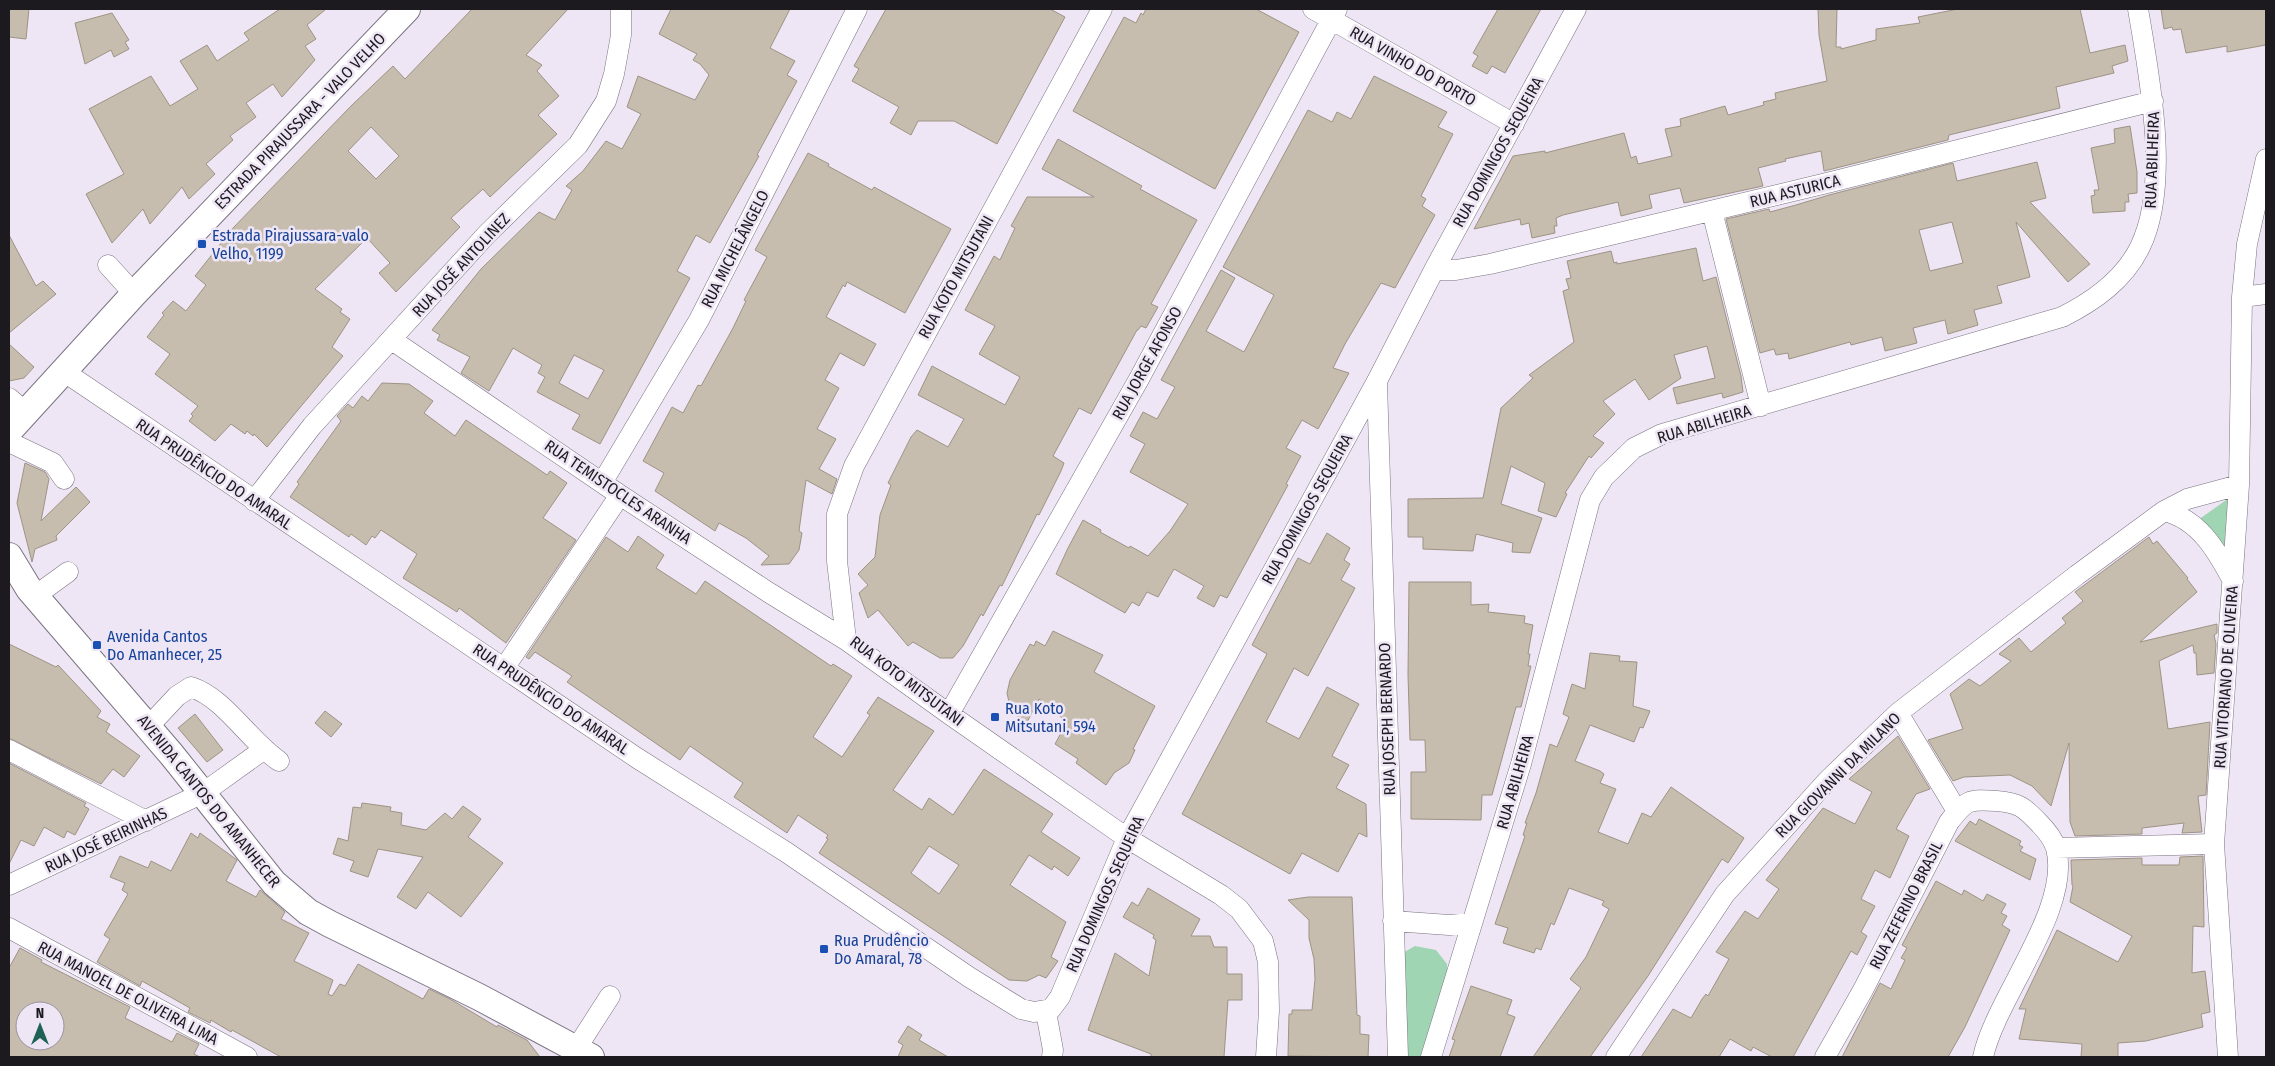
<svg xmlns="http://www.w3.org/2000/svg" width="2275" height="1066" font-family="'Fira Sans Condensed',sans-serif">
<style>
.green{fill:#a0d5b3}
.building{fill:#c6bdae;stroke:#9d9485;fill-rule:evenodd}
.lines{fill:none;stroke-linecap:round;stroke-linejoin:round}
.minor-casing{stroke:#7b7381;stroke-width:21}
.major-casing{stroke:#7b7381;stroke-width:28}
.minor{stroke:#fff;stroke-width:20}
.major{stroke:#fff;stroke-width:26}
.transit-dot{fill:#1a4fb4;stroke:#eee5f5;stroke-width:2}
.labels{text-anchor:middle;dominant-baseline:central;stroke-width:5;stroke-linejoin:round;paint-order:stroke}
.street-label{font-size:16px;fill:#1d1a1f;stroke:#eee5f5}
.transit-label{font-size:16px;fill:#164399;stroke:#eee5f5;text-anchor:start}
</style>
<rect width="100%" height="100%" fill="#eee5f5"/>
<path class="green" d="M2229 498V555L2218 537 2198 520Z
M1415 946 1436 950 1447 964V976L1422 1057H1405L1401 954Z"/>
<path class="building" d="M9 9H29L26 39 9 37Z
M280 9H326L307 25 316 39 305 46 315 60 282 97 273 84 246 103 256 117 230 136 233 140 206 164 215 174 189 199 182 187 150 224 143 209 112 243 86 194 124 174 89 109 151 76 170 106 198 89 180 61 207 45 217 61 249 40 244 33Z
M472 9H568L526 55 542 65 537 71 559 96 538 115 557 134 490 197 483 189 451 218 460 227 396 292 379 273 390 263 367 238 315 289 342 309 340 312 350 319 332 347 343 356 267 447 254 434 253 436 247 431 245 434 231 424 215 441 189 421 193 416 191 414 198 406 155 374 170 354 147 337 164 315 162 313 173 301 186 311 206 285 195 276 234 227 351 106 393 66 405 79ZM371 127 399 156 376 179 348 151Z
M671 9H790L770 48 795 61 787 75 797 81 757 155 759 156 710 243 696 235 677 271 690 278 600 444 572 429 580 415 537 392 545 377 538 373 542 365 513 348 489 391 461 373 470 357 437 340 440 335 432 330 481 269 539 212 555 220 572 190 566 186 583 171 606 141 622 149 641 114 627 107 638 76 695 100 709 75 700 64 693 60 697 54 659 34ZM574 355 604 370 588 399 559 383Z
M886 9H1050L1065 17 997 144 954 121H918L911 135 890 123 899 107 852 81 859 69 854 66Z
M1146 9H1256L1299 32 1215 189 1073 111 1124 17 1136 23 1141 13 1143 15Z
M1498 9H1541L1505 73 1492 66 1487 74 1472 66 1478 56 1473 53Z
M1818 9H1837L1836 47H1841V49L1876 40V29L1920 23 1918 17 1958 9H2080L2090 53 2125 45 2128 61 2112 66 2114 73 2056 87 2060 108 1949 135 1948 140 1824 171 1821 151 1785 159 1786 161 1758 168 1763 186 1684 203 1680 188 1649 195 1652 208 1621 216 1618 202 1563 215 1556 218 1557 226H1554L1555 233 1532 238 1529 223 1521 225 1520 219 1474 229 1513 156 1545 151V153L1624 133 1631 158 1636 156 1638 164 1672 156 1665 129 1681 126 1680 119 1725 106 1728 115 1764 105 1763 102 1776 99 1775 93 1827 81 1819 35Z
M2161 9H2266V45L2227 52V46L2186 53 2181 29 2173 30 2172 27 2164 29Z
M112 13 129 40 125 42 129 49 114 57 111 50 85 64 75 23Z
M1374 76 1447 112 1438 127 1453 134 1421 196 1426 199 1422 206 1435 215 1395 288 1381 283 1345 344 1333 368 1349 373 1318 429 1302 420 1286 448 1301 456 1286 484 1288 485 1227 598 1220 595 1214 607 1197 598 1204 586 1174 569 1158 597 1147 592 1139 606 1132 602 1125 613 1056 574 1068 548 1083 520 1101 530 1100 532 1129 548 1130 546 1148 556 1170 531 1188 504 1130 472 1145 444 1130 436 1143 412 1157 419 1175 387 1161 380 1221 270 1235 278 1206 331 1244 352 1274 295 1223 267 1308 110 1332 122 1337 112 1351 119Z
M2130 126 2137 172V193L2128 194 2129 202H2125V211L2093 213 2091 196 2095 195 2094 190H2099L2091 148 2115 143 2114 129Z
M1058 139 1142 186 1140 189 1197 220 1151 304 1158 307 1146 328 1141 326 1138 330H1137L1091 414 1079 408 1053 456 1064 463 1061 471 1039 515 1037 514 1002 586 1000 585 983 616 981 614 963 646 953 658H940L913 642 908 646 878 610 868 618 859 593 868 585 858 574 875 557 880 515 891 485 888 483 911 437 917 430 948 447 964 419 918 395 932 366 1005 405 1020 377 979 354 995 326 965 310 994 256 1000 260 1015 228 1011 226 1027 197H1094L1042 169Z
M808 153 829 164 828 166 872 190 874 187 951 229 905 313 847 282 845 287 843 285 826 317 876 344 864 366 840 353 825 380 839 388 817 429 836 439 819 469 837 479 832 494 806 480 799 531 802 533 799 550 789 564 761 565 769 556 746 538 719 523 715 531 655 491 664 473 643 461 672 407 683 413 698 385 701 386 733 328 746 301 744 300 767 257 755 250Z
M2037 162 2046 198 2030 202 2090 264 2068 282 2016 222 2030 277 1997 286 2002 303 1974 310 1978 325 1948 334 1945 320 1913 328 1917 343 1885 351 1882 337 1851 345 1850 342 1789 359 1788 353 1776 355 1774 349 1760 353 1726 219 1769 209 1770 212 1796 205 1829 195 1953 163 1957 181ZM1952 222 1963 263 1930 271 1919 230Z
M9 235 36 286 43 281 56 294 9 333Z
M1696 248 1703 281 1716 277 1741 376 1743 392 1723 398 1722 393 1677 404 1673 388 1715 378 1707 346 1674 355 1681 378 1649 400 1635 379 1603 401 1615 414 1593 436 1604 443 1591 458 1589 456 1565 493 1567 494 1556 517 1538 511 1545 483 1511 466 1501 504 1542 518 1530 553 1512 552 1513 543 1476 534 1473 551 1423 549V537H1408V499L1483 498 1501 408 1533 378 1529 375 1574 342 1563 291 1569 289 1566 279 1571 278 1567 261 1611 251 1614 263 1617 262V264Z
M9 344 34 367 24 378 9 381Z
M382 383 409 384 433 401 424 413 455 436 466 420 534 466 547 475 550 471 567 483 543 518 576 540 506 643 459 608 457 612 403 578 417 554 381 530 375 538 372 536 366 545 351 534 349 537 290 497 299 484 297 482 341 421 337 416 348 404 353 408 362 396 368 401Z
M25 463 45 472 49 479 41 521 76 487 90 502 56 536 57 540 35 549 32 562 17 503Z
M1327 533 1350 548 1344 560 1350 564 1341 580 1355 588 1308 676 1294 668 1266 722 1299 739 1327 687 1359 704 1332 756 1349 765 1336 788 1366 804 1367 837 1359 833 1338 872 1302 853 1290 874 1182 814 1267 654 1252 645 1298 558 1310 564Z
M638 536 664 555 656 568 696 594 705 581 831 666 833 664 852 676 813 737 842 757 870 715 867 713 878 697 934 731 893 790 922 810 929 798 953 815 984 769 1053 814 1041 832 1080 858 1068 876 1054 866 1052 870 1029 855 1010 885 1066 922 1051 957 1058 961 1046 978 1039 975 1027 981 1009 980 819 853 828 839 826 838 828 835 798 815 787 833 734 797 743 783 690 746 680 760 567 682 572 676 535 652 529 659 526 657 606 537 628 552ZM929 846 959 865 939 894 911 873Z
M2149 537 2153 544 2157 541 2188 578 2187 579 2197 592 2140 642 2217 624V633L2214 635 2216 644 2214 673 2197 675 2196 653H2194L2193 645 2159 661 2168 729 2210 722 2206 795 2198 796 2202 832 2182 833 2184 823 2142 828V834L2075 836 2070 822 2069 743 2051 806 2032 786 2010 775 1964 777 1953 781 1928 740 1963 729 1950 694 1969 679 1980 686 2011 661 1999 654 2019 638 2031 652 2066 623 2062 618 2083 601 2075 592Z
M1409 582H1471V605L1489 604 1488 612 1525 616 1524 623 1533 625 1528 654H1530L1528 666H1531L1521 707H1516L1492 795H1482L1481 820 1411 819V772H1426L1425 740H1410L1408 675Z
M1053 631 1103 655 1094 672 1155 706 1133 749 1135 750 1129 763 1114 773 1106 785 1076 763 1078 759 1055 744 1067 722 1039 699 1024 728 1009 702 1007 693 1010 680 1030 644 1034 646 1036 641 1045 646Z
M9 644 56 667 58 665 101 711 97 717 110 724 106 732 140 756 124 777 113 769 101 784 9 738Z
M1590 653 1620 656 1619 661 1637 662 1633 706 1650 711 1643 728 1640 727 1634 742 1590 725 1575 761 1600 771 1604 774 1600 783 1616 789 1598 832 1628 844 1642 813 1651 817 1671 787 1744 838 1728 863 1722 859 1648 976 1590 1057H1533L1581 988 1570 979 1586 957 1609 909 1602 905 1604 901 1569 888 1554 925 1551 923 1541 950 1536 948 1534 953 1503 943 1508 928 1495 924 1525 836 1523 835 1527 823H1525L1536 793 1550 744 1557 747 1569 717 1563 714 1572 684 1585 689Z
M325 711 342 724 331 737 315 723Z
M195 714 223 750 207 762 178 728Z
M1898 736 1930 789 1916 794 1896 829 1909 836 1890 878 1875 870 1861 899 1875 906 1861 932 1867 936 1857 955 1851 951 1793 1057H1772L1753 1047 1751 1051 1730 1039 1719 1057H1641L1673 1009 1691 1018 1702 999 1706 994 1708 996 1729 959 1716 952 1745 911 1758 919 1779 889 1766 880 1823 808 1855 824 1872 792 1849 779Z
M9 763 86 803 84 806 89 809 75 835 67 831 64 838 44 827 34 846 21 840 9 864Z
M362 803 391 807 390 811 402 813 401 825 426 830 445 813 452 819 463 806 481 819 468 837 503 863 461 917 428 892 416 909 397 897 423 857 378 849 368 877 350 871 354 861 333 854 338 838 348 841 353 807 361 808Z
M1979 819 2021 841 2019 845 2023 847 2020 851 2036 859 2030 880 1955 841 1970 821 1976 825Z
M191 833 198 838 200 833 237 860 226 881 256 897 260 890 285 912 281 919 309 933 294 961 333 980 328 994 332 996 340 984 345 986 358 964 423 999 429 989 450 999 497 1027 498 1025 527 1040 540 1057H281L232 1030 231 1032 211 1020 210 1023 188 1012 190 1008 142 981 140 986 97 962 110 939 104 935 128 894 122 890 125 883 110 877 120 856 148 868 151 861 171 871Z
M2203 856 2204 927 2193 926 2192 973 2205 971 2210 1012 2201 1014 2203 1027 2146 1041 2118 1043V1057H2081L2082 1044 2019 1039 2026 1009H2019L2057 930 2118 962 2132 936 2070 902 2073 886 2072 885 2071 860 2142 858V865H2179L2180 857Z
M1936 881 1962 895 1964 890 1983 901 1987 894 2006 904 2001 913 2007 916 2002 925 2010 930 1965 1027 1948 1057H1842L1880 983 1891 989 1905 960 1901 958 1907 948 1902 945Z
M1148 888 1200 919 1191 936H1210L1214 947H1227V974H1242V1000H1228L1224 1057H1151V1054L1088 1030 1115 953 1149 976 1156 940 1153 938 1154 935 1123 917 1132 902 1138 906Z
M1308 897H1352L1357 1015 1360 1016V1034L1369 1035 1368 1057 1288 1056 1289 1014H1292V1010H1312L1315 979 1314 959 1309 938V920L1288 900Z
M20 948 42 960 41 962 130 1007 125 1018 172 1042 177 1033 199 1044 194 1054 200 1057H9V968ZM25 1011H55V1041H25Z
M1471 986 1512 1000 1507 1014 1515 1017 1500 1057H1449L1455 1040 1452 1039Z
M908 1026 922 1035 919 1040 948 1057H898L903 1045 898 1042Z"/>
<g class="lines">
<g class="minor-casing">
<path id="minor" d="M1313 9 1514 124
M1712 211 1761 406
M108 265 134 294
M1434 270H1456L1490 264 1831 182 2153 101
M2242 297 2266 294
M392 340 620 495 768 592 846 640 949 714 1127 838 1221 895 1239 909 1263 941 1268 962 1269 1011 1266 1057
M63 371 637 758 786 852 969 977 1021 1009 1034 1012 1051 1009 1060 997 1127 838 1377 381 1434 270 1576 9
M1377 383 1398 1057
M9 398 25 412
M9 442 53 463 64 479
M602 483 699 320 857 9
M254 501 312 426 487 234 578 145 606 101 614 74 621 35V9
M2164 511 2187 499 2239 485
M35 596 68 572
M846 640 837 561V514L854 466 1102 9
M505 667 620 495
M1898 713 1957 811
M949 714 1139 379 1337 9
M148 727 177 696 191 687C225 698 249 741 279 761
M9 750 146 821
M2056 848 2214 844
M9 885 203 793 263 750
M1393 921 1449 925 1472 923
M9 928 247 1057
M1046 1012 1053 1050 1052 1057
M576 1049 610 996
M1431 1057 1521 764 1590 500 1604 477 1634 448 1662 434 2062 317C2094 301 2124 280 2140 247 2171 184 2149 75 2138 9
M1616 1057 1725 894 1828 780 1898 713 2077 575 2164 511C2199 519 2217 551 2233 581
M1825 1057 1863 990 1949 822C1966 800 1968 799 1997 801 2019 803 2024 807 2039 823 2045 829 2053 839 2056 848 2072 909 1996 997 1983 1057
M2228 1057 2214 844 2239 485 2242 297 2247 244 2266 159"/>
</g>
<g class="major-casing">
<path id="major" d="M9 431 134 294 407 9
M9 556 29 589 172 755 274 883 308 912 330 924 479 997 591 1057"/>
</g>
<use href="#minor" class="minor"/>
<use href="#major" class="major"/>
</g>
<g class="transit-dot">
<rect x="197" y="239" width="10" height="10" rx="2.5"/>
<rect x="92" y="640" width="10" height="10" rx="2.5"/>
<rect x="990" y="712" width="10" height="10" rx="2.5"/>
<rect x="819" y="944" width="10" height="10" rx="2.5"/>
</g>
<g class="labels">
<g class="street-label">
<text transform="translate(1413 66) rotate(30)">RUA VINHO DO PORTO</text>
<text transform="translate(300 121) rotate(-46)">ESTRADA PIRAJUSSARA - VALO VELHO</text>
<text transform="translate(1498 152) rotate(-61)">RUA DOMINGOS SEQUEIRA</text>
<text transform="translate(2152 160) rotate(-88)">RUA ABILHEIRA</text>
<text transform="translate(1795 191) rotate(-14)">RUA ASTURICA</text>
<text transform="translate(735 249) rotate(-63)">RUA MICHELÂNGELO</text>
<text transform="translate(461 265) rotate(-47)">RUA JOSÉ ANTOLINEZ</text>
<text transform="translate(956 277) rotate(-61)">RUA KOTO MITSUTANI</text>
<text transform="translate(1147 363) rotate(-61)">RUA JORGE AFONSO</text>
<text transform="translate(1704 424) rotate(-17)">RUA ABILHEIRA</text>
<text transform="translate(214 474) rotate(34)">RUA PRUDÊNCIO DO AMARAL</text>
<text transform="translate(618 492) rotate(34)">RUA TEMISTOCLES ARANHA</text>
<text transform="translate(1307 509) rotate(-61)">RUA DOMINGOS SEQUEIRA</text>
<text transform="translate(2226 677) rotate(-86)">RUA VITORIANO DE OLIVEIRA</text>
<text transform="translate(907 681) rotate(37)">RUA KOTO MITSUTANI</text>
<text transform="translate(551 699) rotate(34)">RUA PRUDÊNCIO DO AMARAL</text>
<text transform="translate(1387 719) rotate(-92)">RUA JOSEPH BERNARDO</text>
<text transform="translate(1838 775) rotate(-45)">RUA GIOVANNI DA MILANO</text>
<text transform="translate(1515 782) rotate(-74)">RUA ABILHEIRA</text>
<text transform="translate(209 801) rotate(51)">AVENIDA CANTOS DO AMANHECER</text>
<text transform="translate(106 840) rotate(-25)">RUA JOSÉ BEIRINHAS</text>
<text transform="translate(1105 894) rotate(-66)">RUA DOMINGOS SEQUEIRA</text>
<text transform="translate(1906 905) rotate(-63)">RUA ZEFERINO BRASIL</text>
<text transform="translate(128 993) rotate(28)">RUA MANOEL DE OLIVEIRA LIMA</text>
</g>
<g class="transit-label">
<text x="212" y="235">Estrada Pirajussara-valo<tspan x="212" dy="18">Velho, 1199</tspan></text>
<text x="107" y="636">Avenida Cantos<tspan x="107" dy="18">Do Amanhecer, 25</tspan></text>
<text x="1005" y="708">Rua Koto<tspan x="1005" dy="18">Mitsutani, 594</tspan></text>
<text x="834" y="940">Rua Prudêncio<tspan x="834" dy="18">Do Amaral, 78</tspan></text>
</g>
</g>
<rect width="2275" height="1066" fill="none" stroke="#1d1a1f" stroke-width="20"/>
<g transform="translate(40 1026)"><circle r="24" fill="#eee5f5" stroke="#9a949f"/>
<path d="M0-4L9 19L0 12L-9 19Z" fill="#1d6255"/>
<text y="-8" font-size="14" font-weight="bold" text-anchor="middle" fill="#1d1a1f">N</text>
</g>
</svg>
